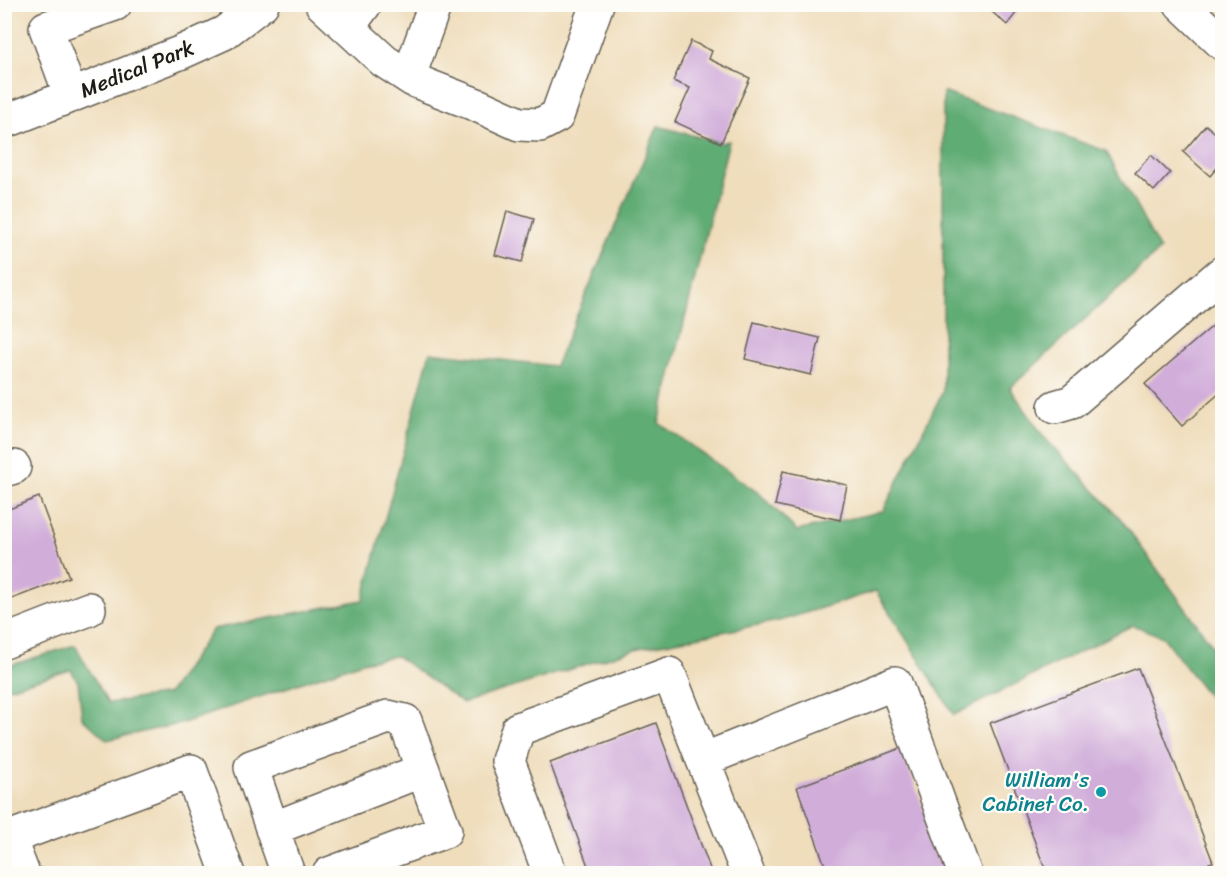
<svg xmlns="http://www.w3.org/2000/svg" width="1227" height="878" font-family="Sriracha,sans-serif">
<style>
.forest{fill:#60ac74;stroke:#3e6448;stroke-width:1.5}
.building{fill:#d1aeda}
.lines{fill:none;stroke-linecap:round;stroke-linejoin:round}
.minor-casing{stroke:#666054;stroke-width:36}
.minor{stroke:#fff;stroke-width:33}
.culture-dot{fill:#0f9aa8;stroke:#fdfcf7;stroke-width:2}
.labels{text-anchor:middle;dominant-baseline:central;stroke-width:4.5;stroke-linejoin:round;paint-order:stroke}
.street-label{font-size:21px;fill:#1c1c1c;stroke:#fdfcf7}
.culture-label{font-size:21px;fill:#0d838f;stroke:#fdfcf7;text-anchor:end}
</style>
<rect width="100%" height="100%" fill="#fdfcf7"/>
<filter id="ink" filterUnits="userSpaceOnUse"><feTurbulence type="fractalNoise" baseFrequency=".0167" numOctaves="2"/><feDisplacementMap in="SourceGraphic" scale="12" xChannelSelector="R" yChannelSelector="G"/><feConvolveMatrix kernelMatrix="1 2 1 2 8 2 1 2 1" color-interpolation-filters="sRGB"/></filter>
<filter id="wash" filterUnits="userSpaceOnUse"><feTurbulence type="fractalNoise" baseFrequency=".008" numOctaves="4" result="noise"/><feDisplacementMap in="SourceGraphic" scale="24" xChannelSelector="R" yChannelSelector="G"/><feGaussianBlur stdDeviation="1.35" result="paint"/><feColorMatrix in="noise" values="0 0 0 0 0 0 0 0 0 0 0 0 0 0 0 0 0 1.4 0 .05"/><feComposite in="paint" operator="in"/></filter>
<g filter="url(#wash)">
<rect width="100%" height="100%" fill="#efddbb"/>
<path class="forest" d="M943 92 1106 151 1160 250 1010 388 1044 437 1121 519 1222 659V714L1163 637 1133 625 954 715 876 591 783 620 635 649 463 703 396 656 362 662 183 723 107 740 82 718 78 682 71 670 5 689V667L75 645 108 703 168 694 213 629 363 600 430 352 555 366 658 126 721 143 729 141 659 423 760 494 797 531 883 511 943 391Z"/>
<g id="blocks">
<path class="building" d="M983 4H1023L1007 25Z
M691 41 712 51 709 59 750 78 721 143 675 122 690 88 673 81Z
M1206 125 1222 139V162L1210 176 1183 152Z
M1151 155 1170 173 1154 191 1135 173Z
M507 211 534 219 522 262 495 255Z
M1222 318V391L1182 426 1145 384Z
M754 322 820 338 811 375 745 359Z
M783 471 847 485 840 520 775 505Z
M39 497 69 577 4 602V511Z
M1138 668 1213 862 1209 863 1213 874H1047L990 723Z
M656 723 712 874H591L550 763Z
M901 748 948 874H828L797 787Z"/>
</g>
</g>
<g filter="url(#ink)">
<use href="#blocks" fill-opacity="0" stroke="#666054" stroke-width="1.5"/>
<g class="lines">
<g class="minor-casing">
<path id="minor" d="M322 4 384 61 413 80 477 105 519 124 540 125 557 116 597 4
M1181 4 1222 43
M348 27 365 4
M409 76 435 4
M71 96 46 28 115 4
M4 122 182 52 224 33 262 4
M1055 407 1072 402 1222 273
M4 470 14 467
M4 642 89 609
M703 760 895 683 965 874
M272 829 423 770
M23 874 9 838 191 771 228 874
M288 874 251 767 388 717 405 721 445 831 329 874
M550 874 508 761 518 729 669 674 748 874"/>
</g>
<use href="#minor" class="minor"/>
</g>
</g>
<circle class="culture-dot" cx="1101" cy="792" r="6"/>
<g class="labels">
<g class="street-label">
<text transform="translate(137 69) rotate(-22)">Medical Park</text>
</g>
<g class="culture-label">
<text x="1089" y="780">William's<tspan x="1089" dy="24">Cabinet Co.</tspan></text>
</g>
</g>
<rect width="1227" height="878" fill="none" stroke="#fdfcf7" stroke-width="24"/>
</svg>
